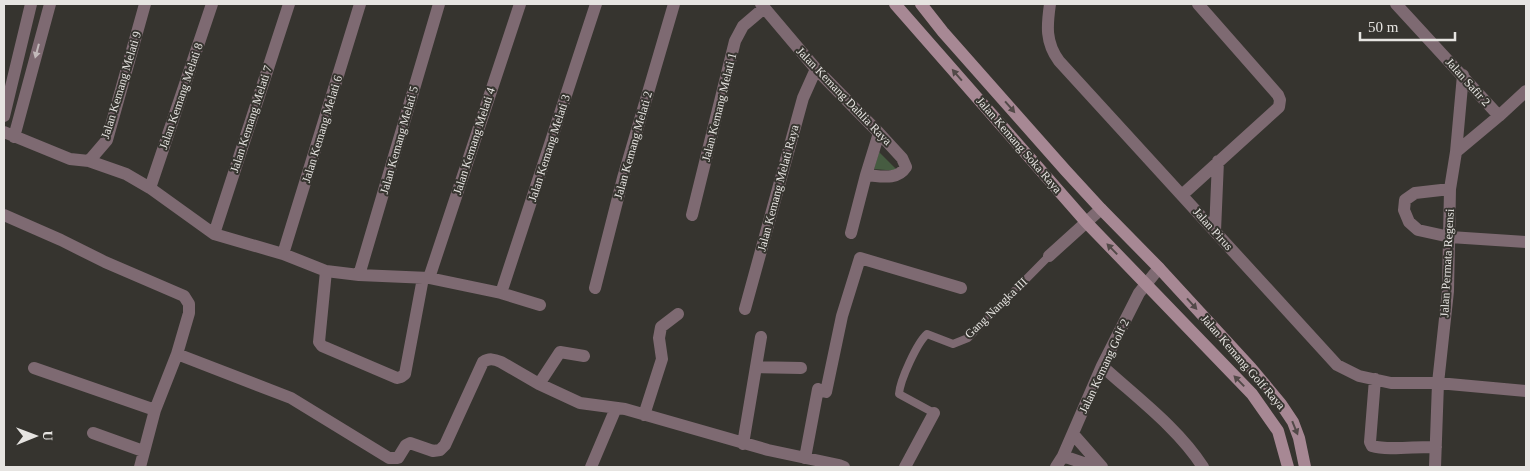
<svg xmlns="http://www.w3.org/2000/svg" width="1530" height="471" font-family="Georgia,serif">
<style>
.green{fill:#465c41}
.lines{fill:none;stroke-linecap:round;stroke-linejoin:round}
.lane{stroke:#7e6a72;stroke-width:8}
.street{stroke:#7e6a72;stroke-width:12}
.secondary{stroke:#a78894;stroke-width:12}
.oneway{fill:#c2b9ba}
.oneway2{fill:#524948}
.labels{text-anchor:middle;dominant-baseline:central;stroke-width:4;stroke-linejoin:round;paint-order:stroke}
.street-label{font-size:12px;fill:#e6e4e1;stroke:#36342f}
</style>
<rect width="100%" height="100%" fill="#36342f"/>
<path class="green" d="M879 152 898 171 874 169Z"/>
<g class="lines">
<path class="lane" d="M934 413 899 394C900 380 917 343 927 334L953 344 968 338 1049 256"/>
<path class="street" d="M761 4 816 69 879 133 902 158 906 167C897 181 880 176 866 175
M1050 4C1047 25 1045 42 1059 61L1337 365 1359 376 1391 383H1438L1526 391
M1396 4 1499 116
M4 116 31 4
M4 132 70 159 89 161 126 174 150 188 214 234 283 254 326 271 359 275 429 278 501 293 540 305
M14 137 50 4
M1456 152 1499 116 1526 91
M89 161 107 140 145 4
M150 188 212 4
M1450 189 1415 193 1405 200 1404 210 1409 222 1418 230 1450 237 1526 242
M1182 195 1279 107 1280 100 1278 95 1198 4
M4 215 61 240 105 262 184 296 189 304V313L177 354 155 410 140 467
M692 215 735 41 743 26 764 8
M1215 231 1218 161
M851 233 866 175 879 133
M214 234 289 4
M283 254 360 4
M1049 256 1101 209
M326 271 319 342 322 346 397 378 401 377 405 374 423 278
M359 275 439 4
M429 278 520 4
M595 288 623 178 674 4
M501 293 596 4
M745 309 803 98 816 69
M177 354 291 398 389 458H398L406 445 410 443 433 451 440 450 445 445 483 362C489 358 494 359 501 362L539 384 580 403 625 409 768 450 839 465 844 467
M1102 366C1136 397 1178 428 1203 467
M756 367 801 368
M34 368 155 410
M1375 379 1370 442 1372 446C1388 451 1418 446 1436 447
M539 384 560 352 584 356
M644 415 662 359 659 338 661 327 678 314
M93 433 143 451
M1073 434 1102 467
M743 444 761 337
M1063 456 1095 467
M805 458 818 389 826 392 842 316 860 258 961 288
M591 467 616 408
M905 467 934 413
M1056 467 1063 456 1102 366 1139 293 1159 268
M1435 467 1438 383 1448 291 1450 189 1456 152 1463 75"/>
<path class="secondary" d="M895 4 1086 222 1252 394 1278 431 1288 467
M921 4 943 32 1066 171 1101 209 1159 268 1251 368 1281 404 1293 422 1299 438 1305 467"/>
</g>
<defs><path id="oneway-solid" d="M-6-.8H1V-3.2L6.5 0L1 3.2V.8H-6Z" transform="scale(1.25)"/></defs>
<use class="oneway" href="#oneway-solid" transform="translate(37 51) rotate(105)"/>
<g class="oneway2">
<use href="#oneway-solid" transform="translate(957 75) rotate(-131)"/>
<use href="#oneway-solid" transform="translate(1010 107) rotate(49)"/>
<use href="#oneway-solid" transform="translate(1112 249) rotate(-134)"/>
<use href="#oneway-solid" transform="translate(1192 304) rotate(48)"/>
<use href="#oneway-solid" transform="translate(1239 381) rotate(-134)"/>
<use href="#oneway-solid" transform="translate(1295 428) rotate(68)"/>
</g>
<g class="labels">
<g class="street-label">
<text transform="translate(1468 82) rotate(48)">Jalan Safir 2</text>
<text transform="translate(121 85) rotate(-73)">Jalan Kemang Melati 9</text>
<text transform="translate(181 96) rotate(-71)">Jalan Kemang Melati 8</text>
<text transform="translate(844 96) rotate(46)">Jalan Kemang Dahlia Raya</text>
<text transform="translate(719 107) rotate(-76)">Jalan Kemang Melati 1</text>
<text transform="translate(251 119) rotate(-72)">Jalan Kemang Melati 7</text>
<text transform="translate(322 129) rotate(-73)">Jalan Kemang Melati 6</text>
<text transform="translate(399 140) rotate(-74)">Jalan Kemang Melati 5</text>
<text transform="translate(474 141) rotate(-72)">Jalan Kemang Melati 4</text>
<text transform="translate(633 145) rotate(-74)">Jalan Kemang Melati 2</text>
<text transform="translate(1019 145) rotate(49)">Jalan Kemang Soka Raya</text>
<text transform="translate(549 148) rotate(-72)">Jalan Kemang Melati 3</text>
<text transform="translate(778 188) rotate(-75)">Jalan Kemang Melati Raya</text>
<text transform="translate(1213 229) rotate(48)">Jalan Pirus</text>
<text transform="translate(1447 263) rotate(-87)">Jalan Permata Regensi</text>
<text transform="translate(996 308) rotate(-44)">Gang Nangka III</text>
<text transform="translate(1243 362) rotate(49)">Jalan Kemang Golf Raya</text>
<text transform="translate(1104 366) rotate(-65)">Jalan Kemang Golf 2</text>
</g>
</g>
<rect width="1530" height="471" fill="none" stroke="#e6e4e1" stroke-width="10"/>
<g transform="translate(35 436) rotate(89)" stroke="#36342f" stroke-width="4" paint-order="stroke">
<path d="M0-4L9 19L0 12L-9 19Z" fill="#e6e4e1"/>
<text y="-8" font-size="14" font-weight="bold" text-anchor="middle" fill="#e6e4e1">U</text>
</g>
<path d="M1360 32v8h95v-8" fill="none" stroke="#e6e4e1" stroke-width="2.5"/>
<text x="1368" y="32" font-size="15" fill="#e6e4e1" stroke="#36342f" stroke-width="4" paint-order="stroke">50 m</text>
</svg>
